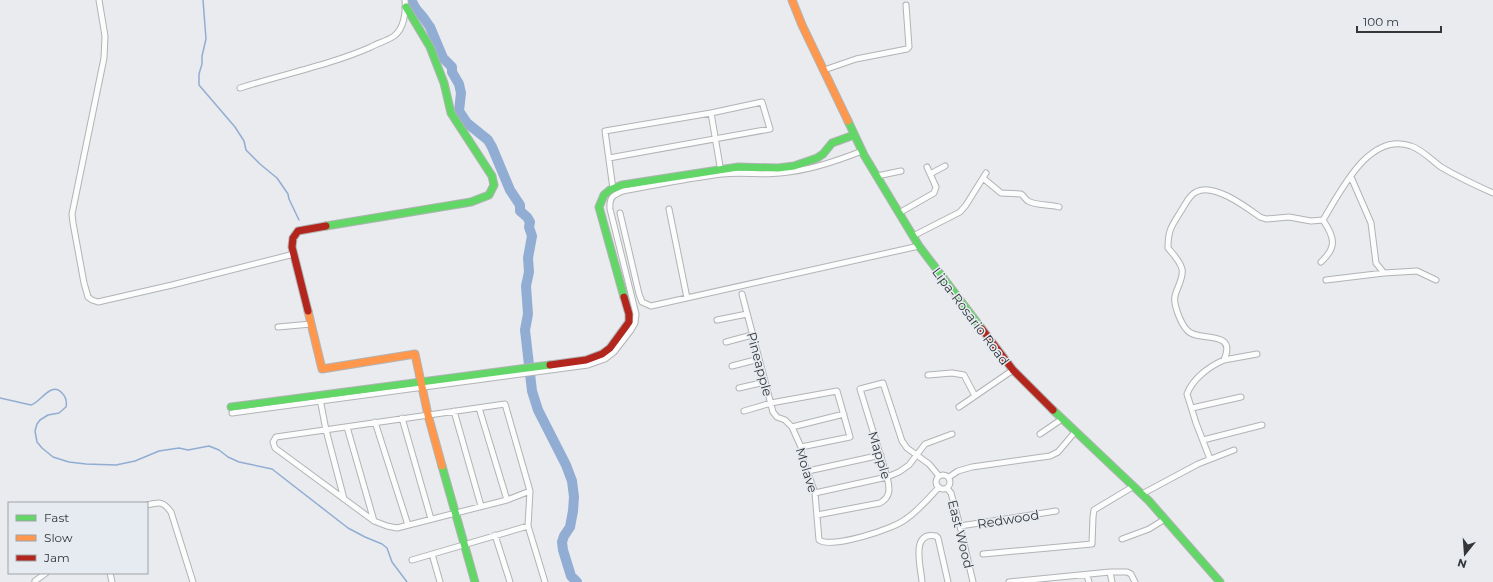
<svg xmlns="http://www.w3.org/2000/svg" width="1493" height="582" font-family="Montserrat,sans-serif">
<style>
.lines{fill:none;stroke-linecap:round;stroke-linejoin:round}
.stream{stroke:#92add3;stroke-width:1.5}
.river{stroke:#92add3;stroke-width:10}
.street-casing{stroke:#b1b3b5;stroke-width:7}
.fast-casing{stroke:#b1b3b5;stroke-width:9}
.slow-casing{stroke:#b1b3b5;stroke-width:9}
.jam-casing{stroke:#b1b3b5;stroke-width:9}
.street{stroke:#fcfcfc;stroke-width:5}
.fast{stroke:#63d668;stroke-width:7}
.slow{stroke:#ff974d;stroke-width:7}
.jam{stroke:#b3261e;stroke-width:7}
.labels{text-anchor:middle;dominant-baseline:central;stroke-width:3;stroke-linejoin:round;paint-order:stroke}
.street-label{font-size:13px;fill:#343638;stroke:#e6ebf1}
</style>
<rect width="100%" height="100%" fill="#e9ebee"/>
<g class="lines">
<path class="stream" d="M203 0 206 39 202 56V64L199 74V85L235 127 244 141 246 150 260 164 277 178 288 194 289 199 299 220
M0 398 31 405C41 402 51 381 62 393 66 397 67 402 66 407L59 413 48 415 40 420 37 424 35 431 37 442 42 448 53 457 69 462 86 464 116 465 135 461 159 451 179 448 188 450 209 446 219 450 228 457 239 462 272 469 348 528 365 537 382 544 387 548 392 562 407 582"/>
<path class="river" d="M411 0 416 9 423 17 430 27 443 58 452 67V72L459 84 461 93 459 111 467 123 488 140 492 147 510 190 520 205V211L527 217 530 222 529 227 532 236 528 258 529 272 526 286 528 314 525 330 532 391 538 410 566 465 572 481 574 497 573 511 570 527 564 536 562 542 563 550 571 576 577 582"/>
<g class="street-casing">
<path id="street" d="M99 0 105 36 104 58 72 214 73 223 84 283 88 297 92 300 98 302 172 285 294 254
M824 70 856 59 907 49 909 47 906 5
M240 88C284 74 330 65 371 47 378 43 387 41 394 36 404 29 406 12 405 0
M609 158 770 129 762 102 711 113
M930 174 945 166
M877 176 901 171
M1351 177 1371 223 1376 263 1384 273 1417 271 1436 280
M983 178 1001 193 1021 194C1024 196 1025 199 1028 201 1037 206 1049 204 1059 207
M613 189 605 131 711 113 721 172
M669 209 687 298
M620 213 639 294 642 302 651 306 919 246
M899 213 934 193 936 187 927 167
M913 236 960 212 966 205 986 173
M1321 262C1337 247 1335 238 1323 220
M1326 280 1384 273
M742 294 773 412 777 417 785 420 792 427 801 447 802 457 815 493 819 540C831 549 894 529 906 519 919 510 929 498 939 487
M717 320 747 314
M278 327 311 324
M726 342 752 335
M1257 354 1224 360C1238 328 1197 343 1187 330 1181 324 1173 304 1175 296 1177 287 1184 278 1182 269 1180 261 1173 254 1168 248 1168 230 1171 227 1181 211 1185 205 1189 195 1196 192 1213 182 1246 207 1260 217L1266 219 1289 217 1311 221 1323 220C1341 191 1369 131 1411 146 1421 149 1433 161 1441 167 1458 177 1475 185 1493 193
M732 366 759 359
M928 375 952 373 964 375 975 396
M739 388 765 382
M320 399 326 430 344 499
M959 407 1013 370
M479 408 507 500
M1192 408 1241 397
M454 411 481 506
M744 411 771 403 837 391 850 437 801 447
M232 413 588 365 605 359 614 352 631 330 635 323 636 314 610 209C609 197 613 195 623 191 656 185 689 178 722 174 742 172 761 175 780 173 807 171 837 161 862 151
M402 418 431 519
M375 422 408 525
M347 427 374 521
M792 427 844 414
M1040 434 1062 419
M1203 440 1262 425
M1210 459 1196 423 1187 394C1193 378 1210 366 1224 360
M808 471 881 455
M936 482a7 7 0 1 1 14 0a7 7 0 1 1-14 0Z
M949 477 958 471 972 467 1050 456 1058 452 1075 432
M947 488 951 493 960 526 973 582
M530 491 507 500 397 528 387 526 374 521 275 448 273 442 276 437 505 404 530 491 528 526 545 582
M815 493 887 477 899 472 909 465 925 444 952 434
M1142 494 1198 464 1234 450
M147 505C160 502 163 501 171 512L193 582
M817 515 880 503C891 497 890 488 887 477L860 389 883 383 902 441 907 448 929 464 939 476
M960 526 1056 511
M495 535 510 582
M1122 539 1149 529 1165 519
M432 554 440 582
M983 554 1092 544 1093 517 1094 510 1134 486
M412 560 528 526
M1110 572 1112 582
M110 573 112 582
M1087 576 1089 582
M35 581 46 573
M922 582C921 567 910 531 936 536L938 538 948 582
M1009 582 1110 572H1127L1131 574 1135 582"/>
</g>
<g class="fast-casing">
<path id="fast" d="M848 121 864 155 919 246 982 329
M326 226 471 202 489 195 494 185 492 176 451 113 444 83 430 47 406 7
M624 297 599 207 604 195 610 190 622 185 738 167 778 168 794 166 817 158 823 154 832 143 854 135
M231 407 550 365
M1053 410 1149 501 1220 582
M442 466 475 582"/>
</g>
<g class="slow-casing">
<path id="slow" d="M792 0 802 25 848 121
M308 311 322 369 415 354 428 415 442 466"/>
</g>
<g class="jam-casing">
<path id="jam" d="M308 311 292 247 293 238 298 231 326 226
M982 329 1013 370 1053 410
M550 365 586 360 602 354 610 348 629 322V314L624 297"/>
</g>
<use href="#street" class="street"/>
<use href="#fast" class="fast"/>
<use href="#slow" class="slow"/>
<use href="#jam" class="jam"/>
</g>
<g class="labels">
<g class="street-label">
<text transform="translate(971 316) rotate(53)">Lipa-Rosario Road</text>
<text transform="translate(760 364) rotate(75)">Pineapple</text>
<text transform="translate(880 455) rotate(73)">Mapple</text>
<text transform="translate(807 470) rotate(73)">Molave</text>
<text transform="translate(1008 519) rotate(-9)">Redwood</text>
<text transform="translate(961 534) rotate(76)">East Wood</text>
</g>
</g>
<rect x="8" y="502" width="140" height="72" fill="#e6ebf1" stroke="#9fa3a7"/>
<rect x="16" y="515" width="20" height="6" fill="#63d668" stroke="#9fa3a7"/>
<text x="44" y="522" font-size="12" fill="#343638">Fast</text>
<rect x="16" y="535" width="20" height="6" fill="#ff974d" stroke="#9fa3a7"/>
<text x="44" y="542" font-size="12" fill="#343638">Slow</text>
<rect x="16" y="555" width="20" height="6" fill="#b3261e" stroke="#9fa3a7"/>
<text x="44" y="562" font-size="12" fill="#343638">Jam</text>
<g transform="translate(1465 554) rotate(197)" stroke="#e6ebf1" stroke-width="3" paint-order="stroke">
<path d="M0-3L7 15L0 10L-7 15Z" fill="#343638"/>
<text y="-6" font-size="11" font-weight="bold" text-anchor="middle" fill="#343638">N</text>
</g>
<path d="M1357 26v6h84v-6" fill="none" stroke="#343638" stroke-width="2"/>
<text x="1363" y="26" font-size="12" fill="#343638" stroke="#e6ebf1" stroke-width="3" paint-order="stroke">100 m</text>
</svg>
